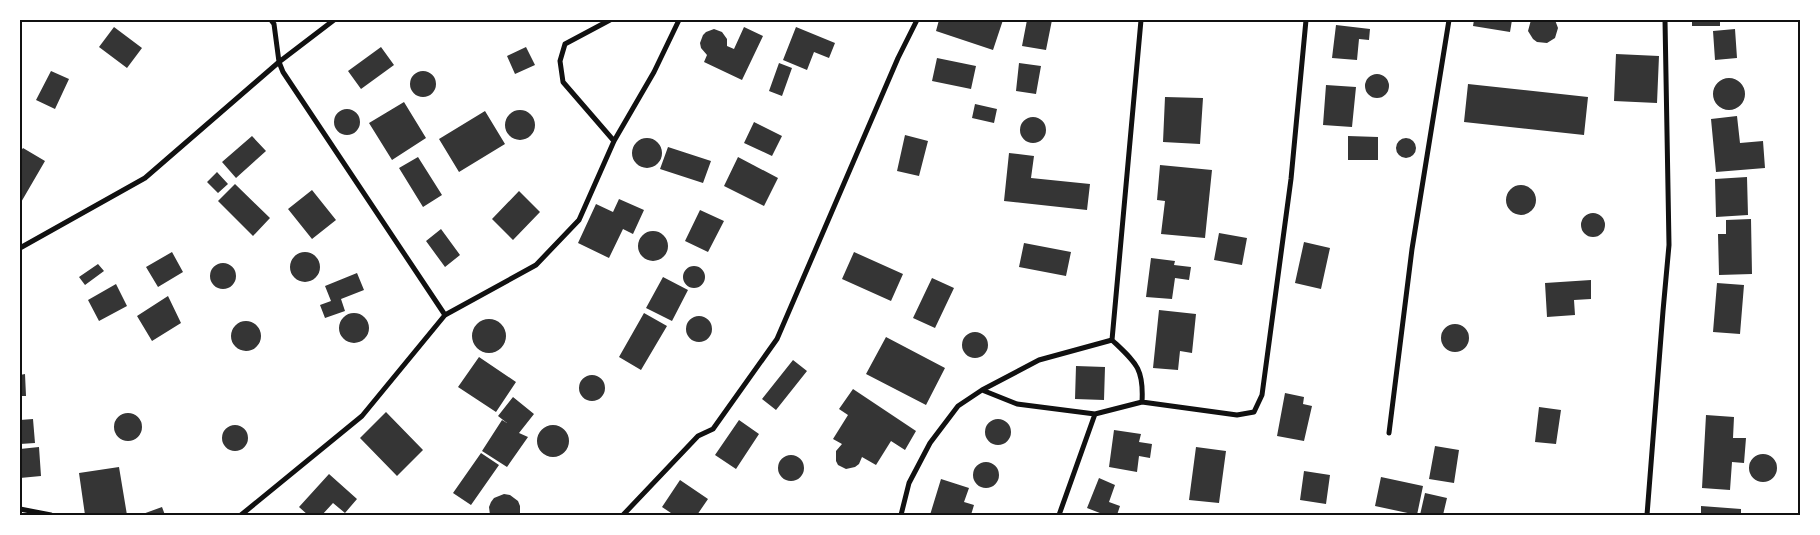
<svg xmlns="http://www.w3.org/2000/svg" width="1820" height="535" font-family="'Alegreya Sans',sans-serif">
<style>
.building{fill:#353535}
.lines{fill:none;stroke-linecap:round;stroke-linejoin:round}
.minor{stroke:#111;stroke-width:5}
.neatline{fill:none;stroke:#111;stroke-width:2}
</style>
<rect width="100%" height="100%" fill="#fff"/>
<path class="building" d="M939 20H1003L993 50 936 31Z
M1027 20H1052L1046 50 1022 46Z
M1474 20H1512L1510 32 1473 26Z
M1531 20H1555L1558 28 1555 38 1547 43 1537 42 1533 39 1528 31Z
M1692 20H1720V26H1692Z
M1336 25 1370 29 1369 40 1359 39 1357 60 1332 58Z
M114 27 142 48 127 68 99 47Z
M744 27 763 36 742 80 704 62 707 55 701 48 700 43 703 35 706 32 714 29 722 32 727 39V46L734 49Z
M796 27 835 43 829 58 814 52 807 70 783 60Z
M1735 29 1737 58 1715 60 1713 31Z
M381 47 394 65 361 89 348 71Z
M526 47 535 65 515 74 507 56Z
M1616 54 1659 56 1657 103 1614 101Z
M937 58 976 66 971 89 932 81Z
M779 63 792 68 782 96 769 91Z
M1019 63 1041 66 1036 94 1016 91Z
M410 84a13 13 0 1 1 26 0a13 13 0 1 1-26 0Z
M51 71 69 79 55 109 36 100Z
M1365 86a12 12 0 1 1 24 0a12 12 0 1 1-24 0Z
M1713 94a16 16 0 1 1 32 0a16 16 0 1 1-32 0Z
M1468 84 1588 97 1584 135 1464 122Z
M1326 85 1356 87 1352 127 1323 125Z
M1165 97 1203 98 1200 144 1163 142Z
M404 102 426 138 392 160 369 123Z
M975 104 997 109 994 123 972 118Z
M334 122a13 13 0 1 1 26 0a13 13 0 1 1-26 0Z
M505 125a15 15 0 1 1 30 0a15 15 0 1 1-30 0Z
M485 111 505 144 459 172 439 139Z
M1737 116 1740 143 1763 141 1765 168 1716 172 1711 119Z
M1020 130a13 13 0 1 1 26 0a13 13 0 1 1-26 0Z
M754 122 782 136 772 156 744 143Z
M905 135 928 141 919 176 897 171Z
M252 136 266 151 236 178 222 162Z
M1348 136 1378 137V160H1348Z
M632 153a15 15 0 1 1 30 0a15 15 0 1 1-30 0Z
M1396 148a10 10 0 1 1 20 0a10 10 0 1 1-20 0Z
M668 147 711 161 703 183 660 169Z
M23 148 45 161 20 204V152Z
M1009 153 1034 156 1031 178 1090 184 1087 210 1004 201Z
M418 157 442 195 423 207 399 168Z
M738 157 778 178 764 206 724 186Z
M1160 165 1212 170 1205 238 1161 234 1165 201 1157 200Z
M217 172 228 184 218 193 207 182Z
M1747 177 1748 215 1716 217 1715 179Z
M235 184 270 218 253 236 218 201Z
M1506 200a15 15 0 1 1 30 0a15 15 0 1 1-30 0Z
M312 190 336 220 312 239 288 209Z
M519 191 540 212 513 240 492 219Z
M619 199 644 210 633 234 623 229 609 258 578 243 596 204 613 212Z
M700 210 724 221 708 252 685 241Z
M1581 225a12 12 0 1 1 24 0a12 12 0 1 1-24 0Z
M1751 219 1752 274 1719 275 1718 234H1726V220Z
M441 229 460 255 445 267 426 241Z
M638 246a15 15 0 1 1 30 0a15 15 0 1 1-30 0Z
M1219 233 1247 238 1242 265 1214 260Z
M1304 242 1330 248 1321 289 1295 283Z
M1024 243 1071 252 1066 276 1019 267Z
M290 267a15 15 0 1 1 30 0a15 15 0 1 1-30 0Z
M172 252 183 272 158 287 146 267Z
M854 252 903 274 891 301 842 279Z
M1151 258 1175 261 1174 265 1191 267 1189 280 1175 278 1172 299 1146 297Z
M210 276a13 13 0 1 1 26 0a13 13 0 1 1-26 0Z
M98 264 104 271 85 285 79 277Z
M683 277a11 11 0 1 1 22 0a11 11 0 1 1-22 0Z
M357 273 364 290 341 299 345 311 325 318 320 305 331 301 325 286Z
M663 277 688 290 672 321 646 308Z
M932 278 954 288 935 328 913 318Z
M1591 280V299L1574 300 1575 315 1547 317 1545 283Z
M1717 283 1744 285 1740 334 1713 332Z
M116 284 127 306 99 321 88 300Z
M168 296 181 323 152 341 137 316Z
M1159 310 1196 314 1192 353 1180 351 1178 370 1153 368Z
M644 313 667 326 641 370 619 357Z
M339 328a15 15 0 1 1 30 0a15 15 0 1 1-30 0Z
M686 329a13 13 0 1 1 26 0a13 13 0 1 1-26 0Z
M472 336a17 17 0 1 1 34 0a17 17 0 1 1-34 0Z
M231 336a15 15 0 1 1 30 0a15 15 0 1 1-30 0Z
M1441 338a14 14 0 1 1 28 0a14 14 0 1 1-28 0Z
M962 345a13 13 0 1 1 26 0a13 13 0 1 1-26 0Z
M886 337 945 368 926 405 866 374Z
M479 357 516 382 496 412 458 387Z
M793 360 807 371 776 410 762 399Z
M1076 366 1105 367 1104 400 1075 399Z
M25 374 26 396H20V375Z
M579 388a13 13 0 1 1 26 0a13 13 0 1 1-26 0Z
M853 389 916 431 905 450 891 441 876 465 862 457 859 464 855 467 846 469 838 465 836 461V451L842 444 833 439 848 415 839 409Z
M1285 393 1304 397 1303 404 1312 406 1304 441 1277 436Z
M513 397 534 414 519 433 528 437 507 467 482 451 502 420 507 423 498 416Z
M1539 407 1561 410 1556 444 1535 442Z
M386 412 423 450 397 476 360 438Z
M114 427a14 14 0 1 1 28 0a14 14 0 1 1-28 0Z
M1706 415 1734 417 1733 438H1746L1744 463 1732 462 1730 490 1702 488Z
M985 432a13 13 0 1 1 26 0a13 13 0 1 1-26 0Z
M33 419 35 443 20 444V420Z
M739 420 759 434 736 469 715 455Z
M222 438a13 13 0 1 1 26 0a13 13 0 1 1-26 0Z
M537 441a16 16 0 1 1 32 0a16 16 0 1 1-32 0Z
M1114 430 1141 434 1139 442 1152 444 1150 458 1139 456 1137 472 1109 467Z
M1435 446 1459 450 1454 483 1429 479Z
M39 447 41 476 20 478V449Z
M1196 447 1226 451 1219 503 1189 500Z
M481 453 499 465 471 505 453 493Z
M1749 468a14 14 0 1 1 28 0a14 14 0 1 1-28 0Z
M778 468a13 13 0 1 1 26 0a13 13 0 1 1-26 0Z
M973 475a13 13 0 1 1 26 0a13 13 0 1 1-26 0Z
M119 467 127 515H85L79 473Z
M1304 471 1330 475 1326 504 1300 500Z
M329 474 357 499 345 513 333 503 322 515H308L299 507Z
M1381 477 1423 486 1417 515 1375 506Z
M1099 478 1115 485 1109 502 1120 506 1117 515H1105L1087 508Z
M941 479 969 488 964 502 974 505 971 515H930Z
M680 480 708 499 697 515H674L662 507Z
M1425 493 1447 498 1443 515H1420Z
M504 494 510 495 518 501 520 506V515H490L489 507 491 502 494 498Z
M1701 506 1741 509V515H1701Z
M162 507 165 515H140Z"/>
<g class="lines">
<path class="minor" d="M271 20 274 24 279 62 283 72 445 315
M610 20 565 44 560 61 563 82 614 141
M20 248 145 178 279 62 334 20
M1112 340C1136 363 1144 368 1142 402
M982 390 1017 404 1095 414 1142 402 1237 415 1254 412 1262 395 1291 179 1306 20
M1389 433 1412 249 1449 20
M20 509 51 515
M241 515 362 416 445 315 536 265 579 220 614 141 654 72 679 20
M623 515 698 436 713 429 777 339 898 58 917 20
M901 515 909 483 930 443 958 406 982 390 1039 360 1112 340 1141 20
M1059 515 1095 414
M1647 515 1663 311 1669 245 1665 20"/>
</g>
<rect width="1820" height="535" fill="none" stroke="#ffffff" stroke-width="42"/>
<rect x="21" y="21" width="1778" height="493" class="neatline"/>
</svg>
